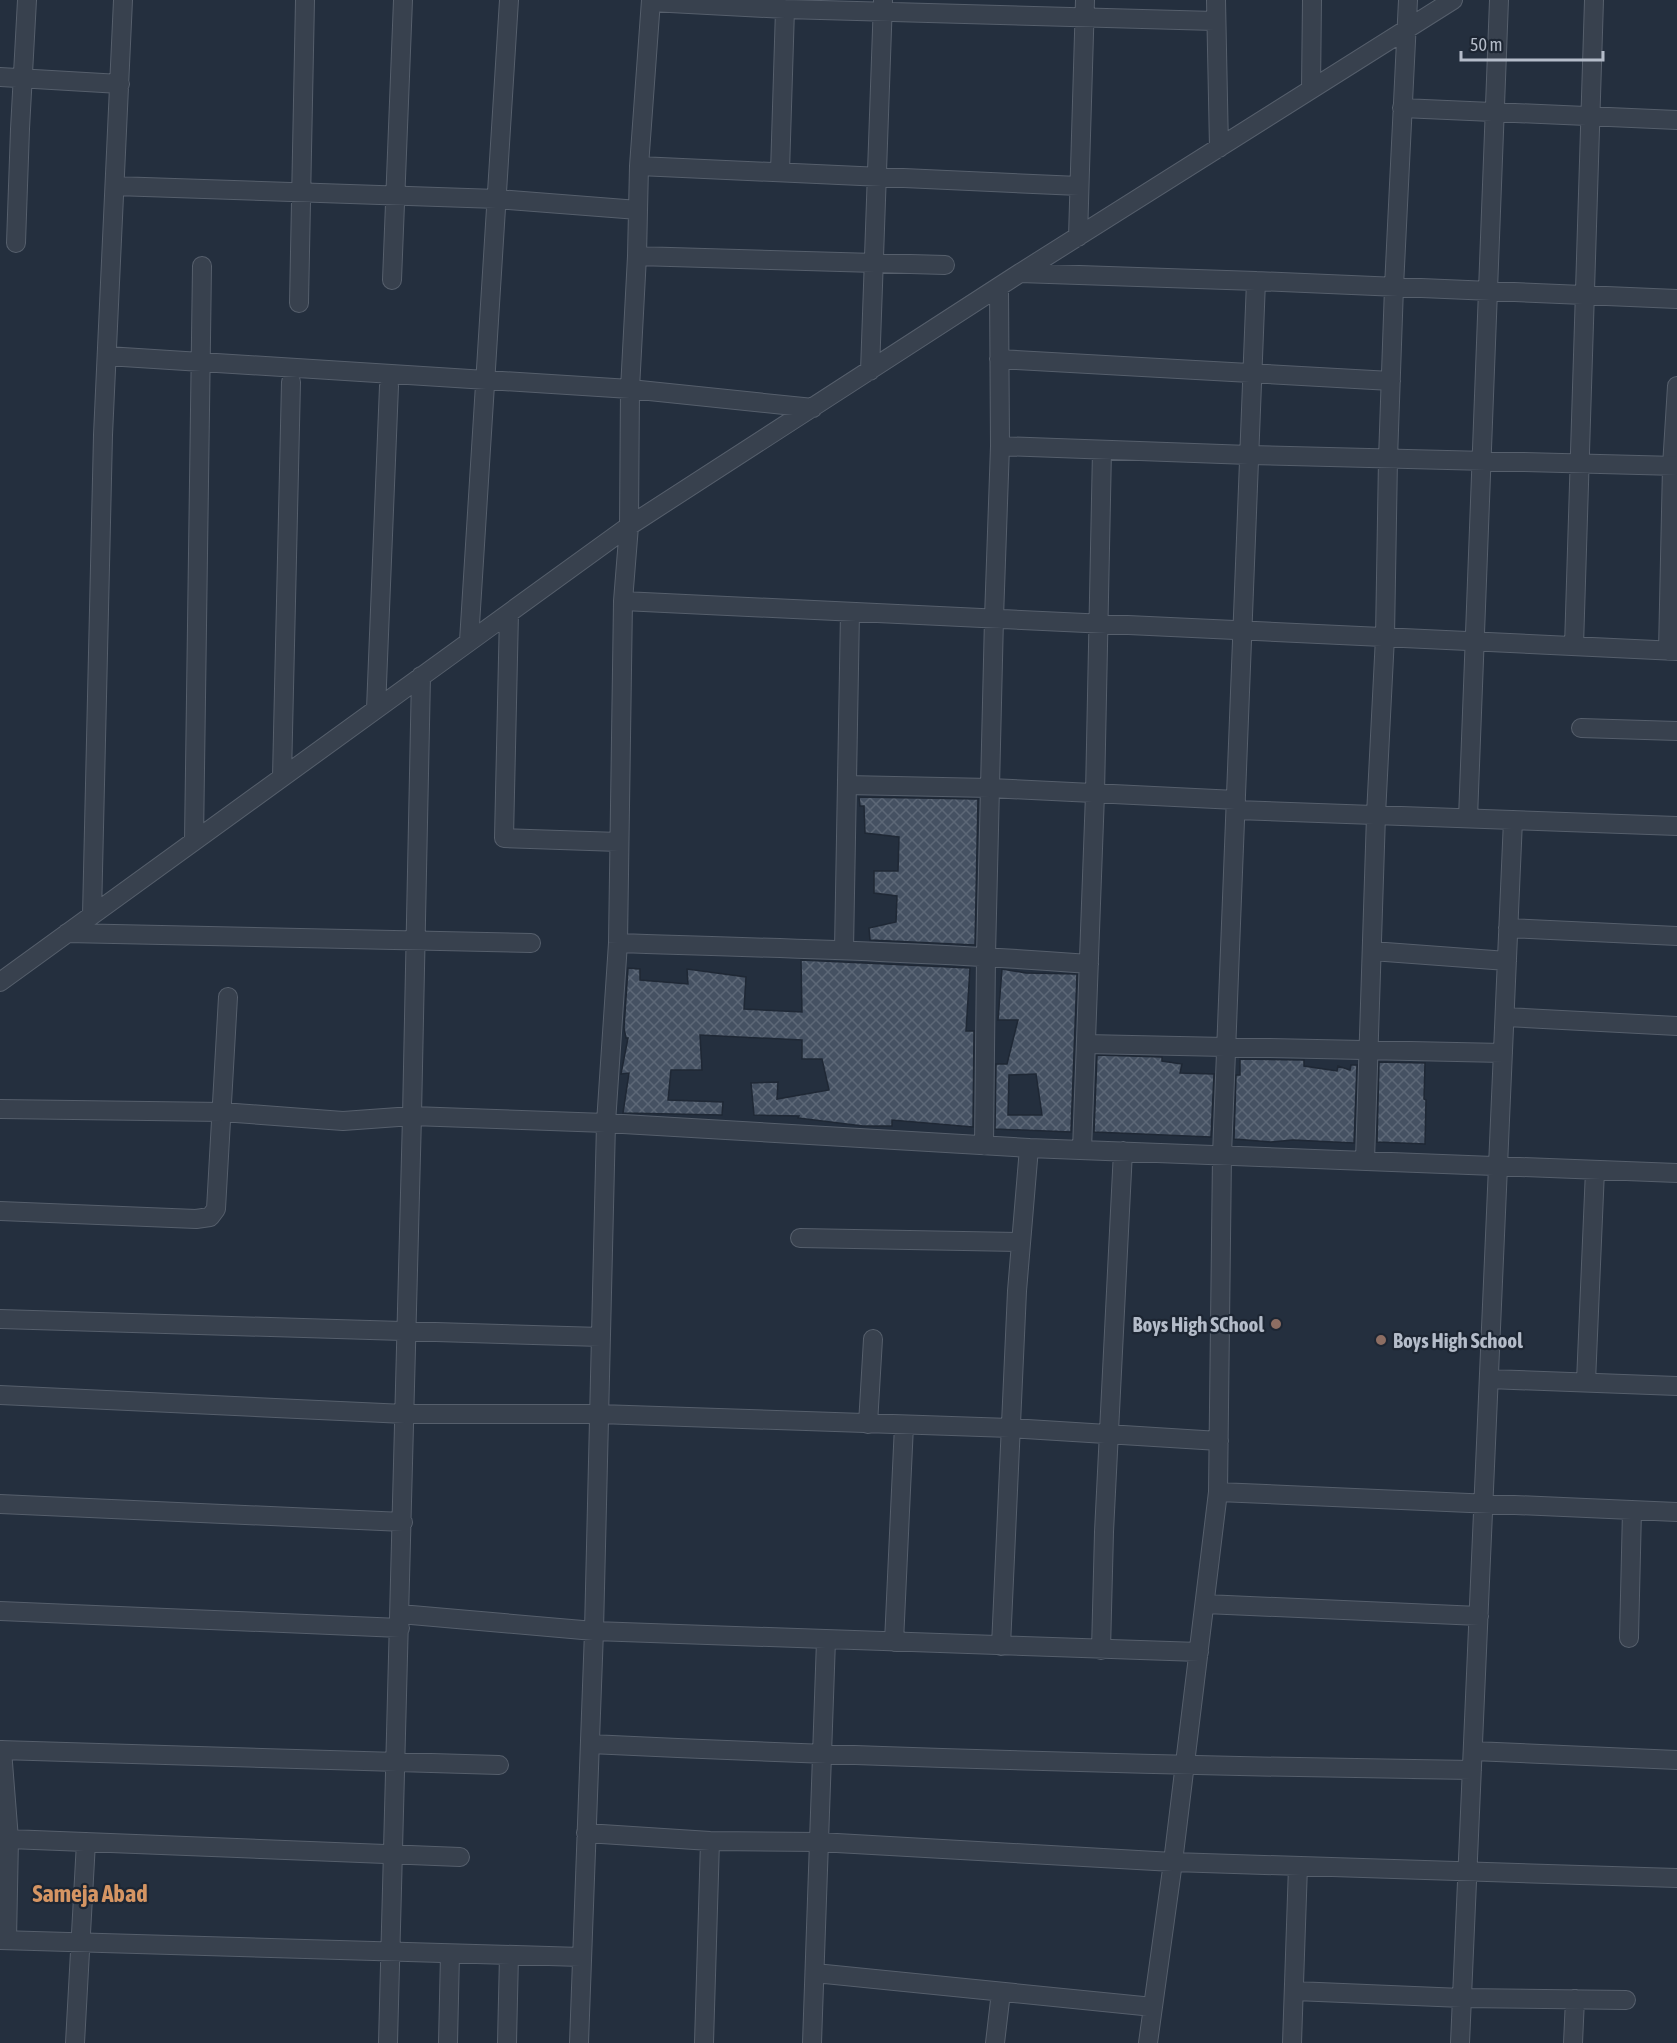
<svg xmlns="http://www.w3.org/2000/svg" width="1677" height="2043" font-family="'Asap Condensed',sans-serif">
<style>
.building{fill:url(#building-cross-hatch);stroke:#1f2835;stroke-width:1.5;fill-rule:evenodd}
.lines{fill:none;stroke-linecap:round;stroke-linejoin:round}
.minor-casing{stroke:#565f6c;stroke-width:20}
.minor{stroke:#38414e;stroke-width:18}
.education-dot{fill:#8d6e63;stroke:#1d2633;stroke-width:2}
.labels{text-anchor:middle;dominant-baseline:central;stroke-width:4.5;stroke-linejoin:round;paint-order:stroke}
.poi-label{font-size:21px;font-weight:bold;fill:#b4bcc9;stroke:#1d2633;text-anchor:end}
.quarter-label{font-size:24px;font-weight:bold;fill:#d59563;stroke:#1d2633}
</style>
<defs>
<pattern id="building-cross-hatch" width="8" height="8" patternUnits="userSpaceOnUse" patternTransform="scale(1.5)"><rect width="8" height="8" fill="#455162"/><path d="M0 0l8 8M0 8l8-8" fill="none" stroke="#5d6877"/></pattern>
</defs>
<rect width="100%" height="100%" fill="#242f3e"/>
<path class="building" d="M859 797 978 799 975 945 870 940 869 928 896 922 897 896 874 893V871H898L899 837 865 833 864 806H860Z
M801 960 970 968 966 1031H974L973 1127 892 1120V1126H863L798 1118 799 1116 754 1115 751 1083 778 1082 777 1099 829 1090 822 1059H802V1040L700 1035 702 1070H671L668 1100 723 1102 722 1115 623 1113 629 1073 621 1074 628 1038H626L624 1028 628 968 640 969V980L688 984 687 969 746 977 744 1009 802 1012Z
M1002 969 1026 973 1077 974 1071 1132 995 1129 996 1064H1007L1018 1020H998ZM1036 1074 1042 1115H1008L1009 1075Z
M1097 1055 1162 1057V1061L1182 1064 1180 1073 1214 1074 1211 1137 1094 1132Z
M1240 1059 1304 1060V1066L1337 1071 1338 1066 1350 1070 1351 1065H1357L1354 1143 1293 1140 1271 1142 1234 1139 1236 1075H1240Z
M1379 1062 1425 1063 1424 1099 1426 1100 1425 1144 1377 1142Z"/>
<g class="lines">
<g class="minor-casing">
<path id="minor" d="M1216 0 1219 148
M651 2 785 9 1215 21
M0 77 120 84
M1311 89 1312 0
M1402 108 1677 120
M639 166 1079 186
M780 172 785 9
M115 186 497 199 638 210
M1078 237 1085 0
M16 243 20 129 27 0
M637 256 945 265
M1020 273 1256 281 1677 299
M392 280 403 0
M299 303 305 0
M107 356 630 389 813 408
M999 359 1391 381
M870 371 883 1
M1000 446 1249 455 1677 466
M623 601 1677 651
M509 613 504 838 619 842
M469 641 509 0
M1574 646 1594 0
M1668 651 1672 466 1677 386
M376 709 389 386
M1581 728 1677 731
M282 777 291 382
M847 785 990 788 1236 800
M1236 810 1677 826
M1468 818 1499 0
M194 841 202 266
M92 915 103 435 123 0
M1508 928 1677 936
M67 933 531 943
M618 943C775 948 932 952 1089 964
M844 950 850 612
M1372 951 1507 961
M0 982 629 526 1020 273 1453 0
M1505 1017 1677 1026
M1086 1044 1503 1053
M0 1109 222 1112 343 1121 412 1116 606 1123 1029 1148 1677 1173
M984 1146 986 956 994 618 1000 446 999 287
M1082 1150 1095 794 1102 450
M1365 1161 1376 815 1385 637 1388 459 1394 287 1408 0
M0 1211 196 1219 210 1217 216 1209 228 997
M800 1238 1021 1242
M0 1319 601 1337
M1489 1379 1677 1386
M1586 1382 1595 1170
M0 1395 405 1414H599L1010 1428 1219 1441
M868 1424 873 1339
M1218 1492 1677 1512
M0 1504 403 1522
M1205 1604 1479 1616
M0 1611 400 1628
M400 1614 594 1631 1199 1652
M1629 1638 1632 1510
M894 1642 904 1425
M1001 1646 1017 1291 1029 1148
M1101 1650 1104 1532 1123 1151
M590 1744C884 1758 1178 1766 1472 1770
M0 1750 499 1765
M2 1750 9 1839 7 1940
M1473 1751 1677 1760
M586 1833 710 1841 819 1842 1173 1862 1677 1878
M9 1839 460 1857
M0 1940 581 1957
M815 1973 1153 2007
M1295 1991 1462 1998 1626 2000
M75 2043 86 1842
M388 2043 412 1116 421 676
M448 2043 450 1954
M507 2043 509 1955
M579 2043 594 1631 606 1123 618 943 623 601 629 526 630 389 637 256 639 166 651 0
M704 2043 710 1841
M812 2043 826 1640
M995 2043 1001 1992
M1148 2043 1173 1862 1218 1492 1222 1155 1256 281
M1292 2043 1298 1866
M1460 2043 1513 820
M1573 2043 1575 1999"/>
</g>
<use href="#minor" class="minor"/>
</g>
<g class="education-dot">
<circle cx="1276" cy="1324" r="6"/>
<circle cx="1381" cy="1340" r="6"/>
</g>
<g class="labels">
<g class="poi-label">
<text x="1264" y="1324">Boys High SChool</text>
<text x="1393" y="1340" text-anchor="start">Boys High School</text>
</g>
<g class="quarter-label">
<text x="90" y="1893">Sameja Abad</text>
</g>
</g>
<path d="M1461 51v9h142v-9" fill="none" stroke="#b4bcc9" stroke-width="3"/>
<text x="1470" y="51" font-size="18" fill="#b4bcc9" stroke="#1d2633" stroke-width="4.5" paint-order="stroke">50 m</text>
</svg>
